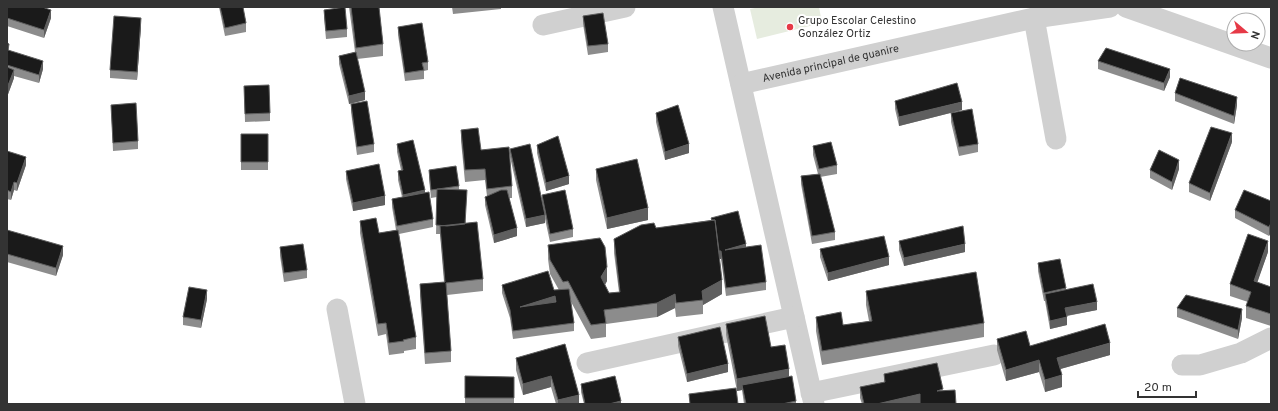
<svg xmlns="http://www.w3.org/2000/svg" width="1278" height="411" font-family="Overpass,sans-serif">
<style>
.green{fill:#e6ecdf}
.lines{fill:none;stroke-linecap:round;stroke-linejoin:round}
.minor{stroke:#d0d0d0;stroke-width:21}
.wall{fill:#8c8c8c}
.shaded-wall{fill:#5f5f5f}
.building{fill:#1a1a1a;stroke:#5f5f5f;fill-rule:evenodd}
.poi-dot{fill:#e63946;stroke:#fff;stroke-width:1.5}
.labels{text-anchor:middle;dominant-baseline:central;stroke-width:4;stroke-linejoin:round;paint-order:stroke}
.poi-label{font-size:11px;fill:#333;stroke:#fff;text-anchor:start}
.street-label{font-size:11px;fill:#333;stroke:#fff}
</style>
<rect width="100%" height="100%" fill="#fff"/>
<path class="green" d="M760 7H819L822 23 757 39 750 9Z"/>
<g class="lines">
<g class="minor">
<path d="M723 7 814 404"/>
<path d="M1126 7 1271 58"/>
<path d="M1034 18 1056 139"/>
<path d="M543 25 625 7"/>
<path id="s1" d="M741 84 1034 18 1110 7"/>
<path d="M337 309 355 404"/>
<path d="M587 363 794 317"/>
<path d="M1182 365H1200L1241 353 1271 338"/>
<path d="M811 393 994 355"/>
</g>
</g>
<path class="wall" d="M7 7 51 18 44 38 7 26Z
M219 7H243L246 23V32L225 36Z
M349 7H379L383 44V56L357 59 365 100 349 104 339 64V56L355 52Z
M452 7H501V9L453 14Z
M324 10 347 29V37L326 39 324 18Z
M583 16 608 44V52L588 55 583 24Z
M141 26 137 80 110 78V70Z
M398 27 428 62V70L424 71V79L405 81 398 35Z
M7 43 9 51 43 69 39 83 14 76V78L7 97Z
M1098 61 1170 77 1164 91 1098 69Z
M244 86 270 113V121L245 122Z
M1175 93 1237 105 1234 124 1175 101Z
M895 101 962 110 899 126 895 109Z
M351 104 374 144V152L357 155 351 112Z
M111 105 138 141V149L113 151Z
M656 113 689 153 665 160 656 122Z
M951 113 978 144V152L959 156 951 122Z
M461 130 481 150 512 186V198H509L517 236 494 243 485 205V197L487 196 485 180 465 182 461 141Z
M241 134H268V170H241Z
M1232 142 1210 201 1189 192V183Z
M397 144 425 193 433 219V227L399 234 416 337V349L404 351V353L389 355 386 334 378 336 360 233V221L379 233 396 230 392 207V199L402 197 398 180V171L401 170 397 152Z
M537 145 569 184 546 191 537 153Z
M813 146 837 165V174L820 177 835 232V240L812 244 801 184V176L818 174 813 155Z
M510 149 542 200V195L573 229V237L550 242 545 219V223L526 227 510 157Z
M7 151 26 165 17 191 14 190 11 200 7 199Z
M596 169 648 220 607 229 596 180Z
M1179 169 1172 190 1150 178V170Z
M429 170 459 186V190L466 224 483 279V291L447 295 451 351V362L425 364 420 296V284L444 282 440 234H436L437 197 431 198 429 179Z
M346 171 385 205 353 211 346 179Z
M1271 201V232L1269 236 1235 218V210Z
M711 218 746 247 766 282V290L726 296 721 259H719L722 294 703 305V314L676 317 675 308 657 317 606 324V337L591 339 570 300 574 323V331L513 339 510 318 502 293V285L554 290H559L550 274 548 259V245L607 281 605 285 609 293 619 292 614 253V239L656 228 711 220Z
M7 230 63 255 56 276 7 262Z
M899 241 965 252 904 266 899 250Z
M280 247 307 270V278L284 282 280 256Z
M820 249 889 265 828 281 820 257Z
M1268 252 1257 282 1271 287V326L1246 318V306L1248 302 1230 296V284Z
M1038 263 1066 288V290L1097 310 1067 316V325L1050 329 1045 301H1044L1038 271Z
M866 291 984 323V337L822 365 816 331V317L843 325 869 321 866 305Z
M207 299 201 328 183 325V317Z
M1177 308 1242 318 1238 339 1177 317Z
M726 324 771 347 789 376 796 401V404H744L742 390 737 391 726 335Z
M678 337 728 372 687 382 678 346Z
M997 339 1030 346 1110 355 1060 369 1062 387 1045 392 1039 372 1006 381 997 350Z
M565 344 579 404H556L551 387 523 395 516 370V358Z
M884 374 943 391 956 404H862L860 398V387L884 382Z
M465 376 514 377V404H465Z
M581 384 621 404H584L581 392Z"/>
<path class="shaded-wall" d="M51 10V18L44 38V30Z
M141 18V26L137 80V72Z
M43 61V69L39 83V75Z
M1170 69V77L1164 91V83Z
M14 70V78L7 97V88Z
M365 92V100L349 104V96Z
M1237 97V105L1234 124V116Z
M962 102V110L899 126V117Z
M1232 133V142L1210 201V193Z
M689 144V153L665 160V152Z
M26 157V165L17 191V183Z
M1179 160V169L1172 190V182Z
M569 176V184L546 191V183Z
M14 182V190L11 200V192Z
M425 190V198L403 204V195Z
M385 196V205L353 211V203Z
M648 208V220L607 229V218Z
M545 215V223L526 227V219Z
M1271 223V232L1269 236V227Z
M517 228V236L494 243V235Z
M1268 241V252L1254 292V281Z
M746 244V253L725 250Z
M965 244V252L904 266V258Z
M63 246V255L56 276V268Z
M719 251H721V259H719Z
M889 257V265L828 281V273Z
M607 267V281L601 291V277Z
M722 280V294L703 305 702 291Z
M207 290V299L201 328V320Z
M675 294V308L657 317V303Z
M555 296V304L520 307Z
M1097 302V310L1065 316V308Z
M1242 309V318L1238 339V330Z
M1067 317V325L1050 329V321Z
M1110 343V355L1057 370V358Z
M1039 360V372L1006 381V370Z
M728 364V372L687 382V374Z
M789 369V380L742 385V390L737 391V379Z
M1062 375V387L1045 392V380Z
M551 376V387L523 395V384Z
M920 394V404H877Z
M579 395V404H558V400Z
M621 401V404H609Z"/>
<path class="building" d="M7 7H42L51 10 44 30 7 18Z
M220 7H243L246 23 225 28Z
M345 7 347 29 326 31 324 10Z
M351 7H379L383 44 356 48Z
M603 13 608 44 588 46 583 16Z
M114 16 141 18 137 72 110 70Z
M422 23 428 62 422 63 424 70 405 73 398 27Z
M7 43 9 44 8 50 43 61 39 75 7 65Z
M1106 48 1170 69 1164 83 1098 61Z
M356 52 365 92 349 96 339 56Z
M7 67 14 70 7 88Z
M1180 78 1237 97 1234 116 1175 93Z
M957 83 962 102 899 117 895 101Z
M269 85 270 113 245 114 244 86Z
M367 101 374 144 357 147 351 104Z
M136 103 138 141 113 143 111 105Z
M678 105 689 144 665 152 656 113Z
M972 109 978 144 959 147 951 113Z
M1211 127 1232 133 1210 193 1189 183Z
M478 128 481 150 509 147 512 186 487 189 485 169 465 170 461 130Z
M241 134H268V162H241Z
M558 136 569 176 546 183 537 145Z
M413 140 425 190 403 195 398 171 403 170 397 144Z
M831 142 837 165 819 169 813 146Z
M530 144 545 215 526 219 510 149Z
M1159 150 1179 160 1172 182 1150 170Z
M7 151 26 157 17 183 14 182 11 192 7 190Z
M637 159 648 208 607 218 596 169Z
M379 164 385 196 353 203 346 171Z
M456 166 459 186 431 190 429 170Z
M820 174 835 232 812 236 801 176Z
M437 189 467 190 465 224 447 226 436 225Z
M501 190H507L517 228 494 235 485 197Z
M565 190 573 229 550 234 542 195Z
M1244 190 1271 201V223L1269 227 1235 210Z
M429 192 433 219 397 226 392 199Z
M738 211 746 244 725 250 761 245 766 282 726 288 721 251H719L715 220H712L711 218Z
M376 218 379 233 398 230 416 337 403 340 404 341 389 343 386 323 378 324 360 221Z
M715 220 722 280 702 291 703 300 676 303 675 294 657 303 604 310 606 323 591 325 568 281 563 282 550 260 548 245 600 238 605 247 607 267 601 277 609 293 620 292 614 239 641 225 654 223 656 228Z
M477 222 483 279 446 283 451 351 425 353 420 284 445 282 440 226Z
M963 226 965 244 904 258 899 241Z
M7 230 63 246 56 268 7 254Z
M1248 234 1268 241 1254 281 1271 287V314L1246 306 1251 292 1230 284Z
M884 236 889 257 828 273 820 249Z
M303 244 307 270 284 273 280 247Z
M1060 259 1066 288 1044 293 1038 263Z
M548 271 554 290 569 289 574 323 513 331 510 310 502 285ZM555 296 556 302 520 307Z
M976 272 984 323 822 351 816 317 841 312 843 325 872 321 866 291Z
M1093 284 1097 302 1065 308 1067 317 1050 321 1045 294Z
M189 287 207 290 201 320 183 317Z
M1186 295 1242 309 1238 330 1177 308Z
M765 316 771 347 785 345 789 369 737 379 726 324Z
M1105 324 1110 343 1057 358 1062 375 1045 380 1039 360 1006 370 997 339 1026 331 1030 346Z
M720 327 728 364 687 374 678 337Z
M565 344 579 395 558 400 551 376 523 384 516 358Z
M937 363 943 389 937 391 955 390 956 404H920V394L877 404H864L860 387 885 382 884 374Z
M465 376 514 377V398H465Z
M615 376 621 401 609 404H585L581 384Z
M792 376 796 401 782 404H746L742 385Z
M736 388 738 404H690L689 394Z"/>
<circle class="poi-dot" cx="790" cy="27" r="4"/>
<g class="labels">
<g class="poi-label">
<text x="798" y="21">Grupo Escolar Celestino<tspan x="798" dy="13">González Ortiz</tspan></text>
</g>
<g class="street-label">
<text stroke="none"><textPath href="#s1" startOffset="92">Avenida principal de guanire</textPath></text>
</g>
</g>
<rect width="1278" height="411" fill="none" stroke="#333333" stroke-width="16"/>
<g transform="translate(1246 32) rotate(109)"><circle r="19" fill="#ffffff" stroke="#adadad"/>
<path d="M0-3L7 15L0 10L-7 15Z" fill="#e63946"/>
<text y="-6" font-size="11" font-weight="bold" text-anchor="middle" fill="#333333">N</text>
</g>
<path d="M1138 391v6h58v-6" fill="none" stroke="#333333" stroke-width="2"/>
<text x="1144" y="391" font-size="12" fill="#333333" stroke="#ffffff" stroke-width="3" paint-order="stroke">20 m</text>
</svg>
